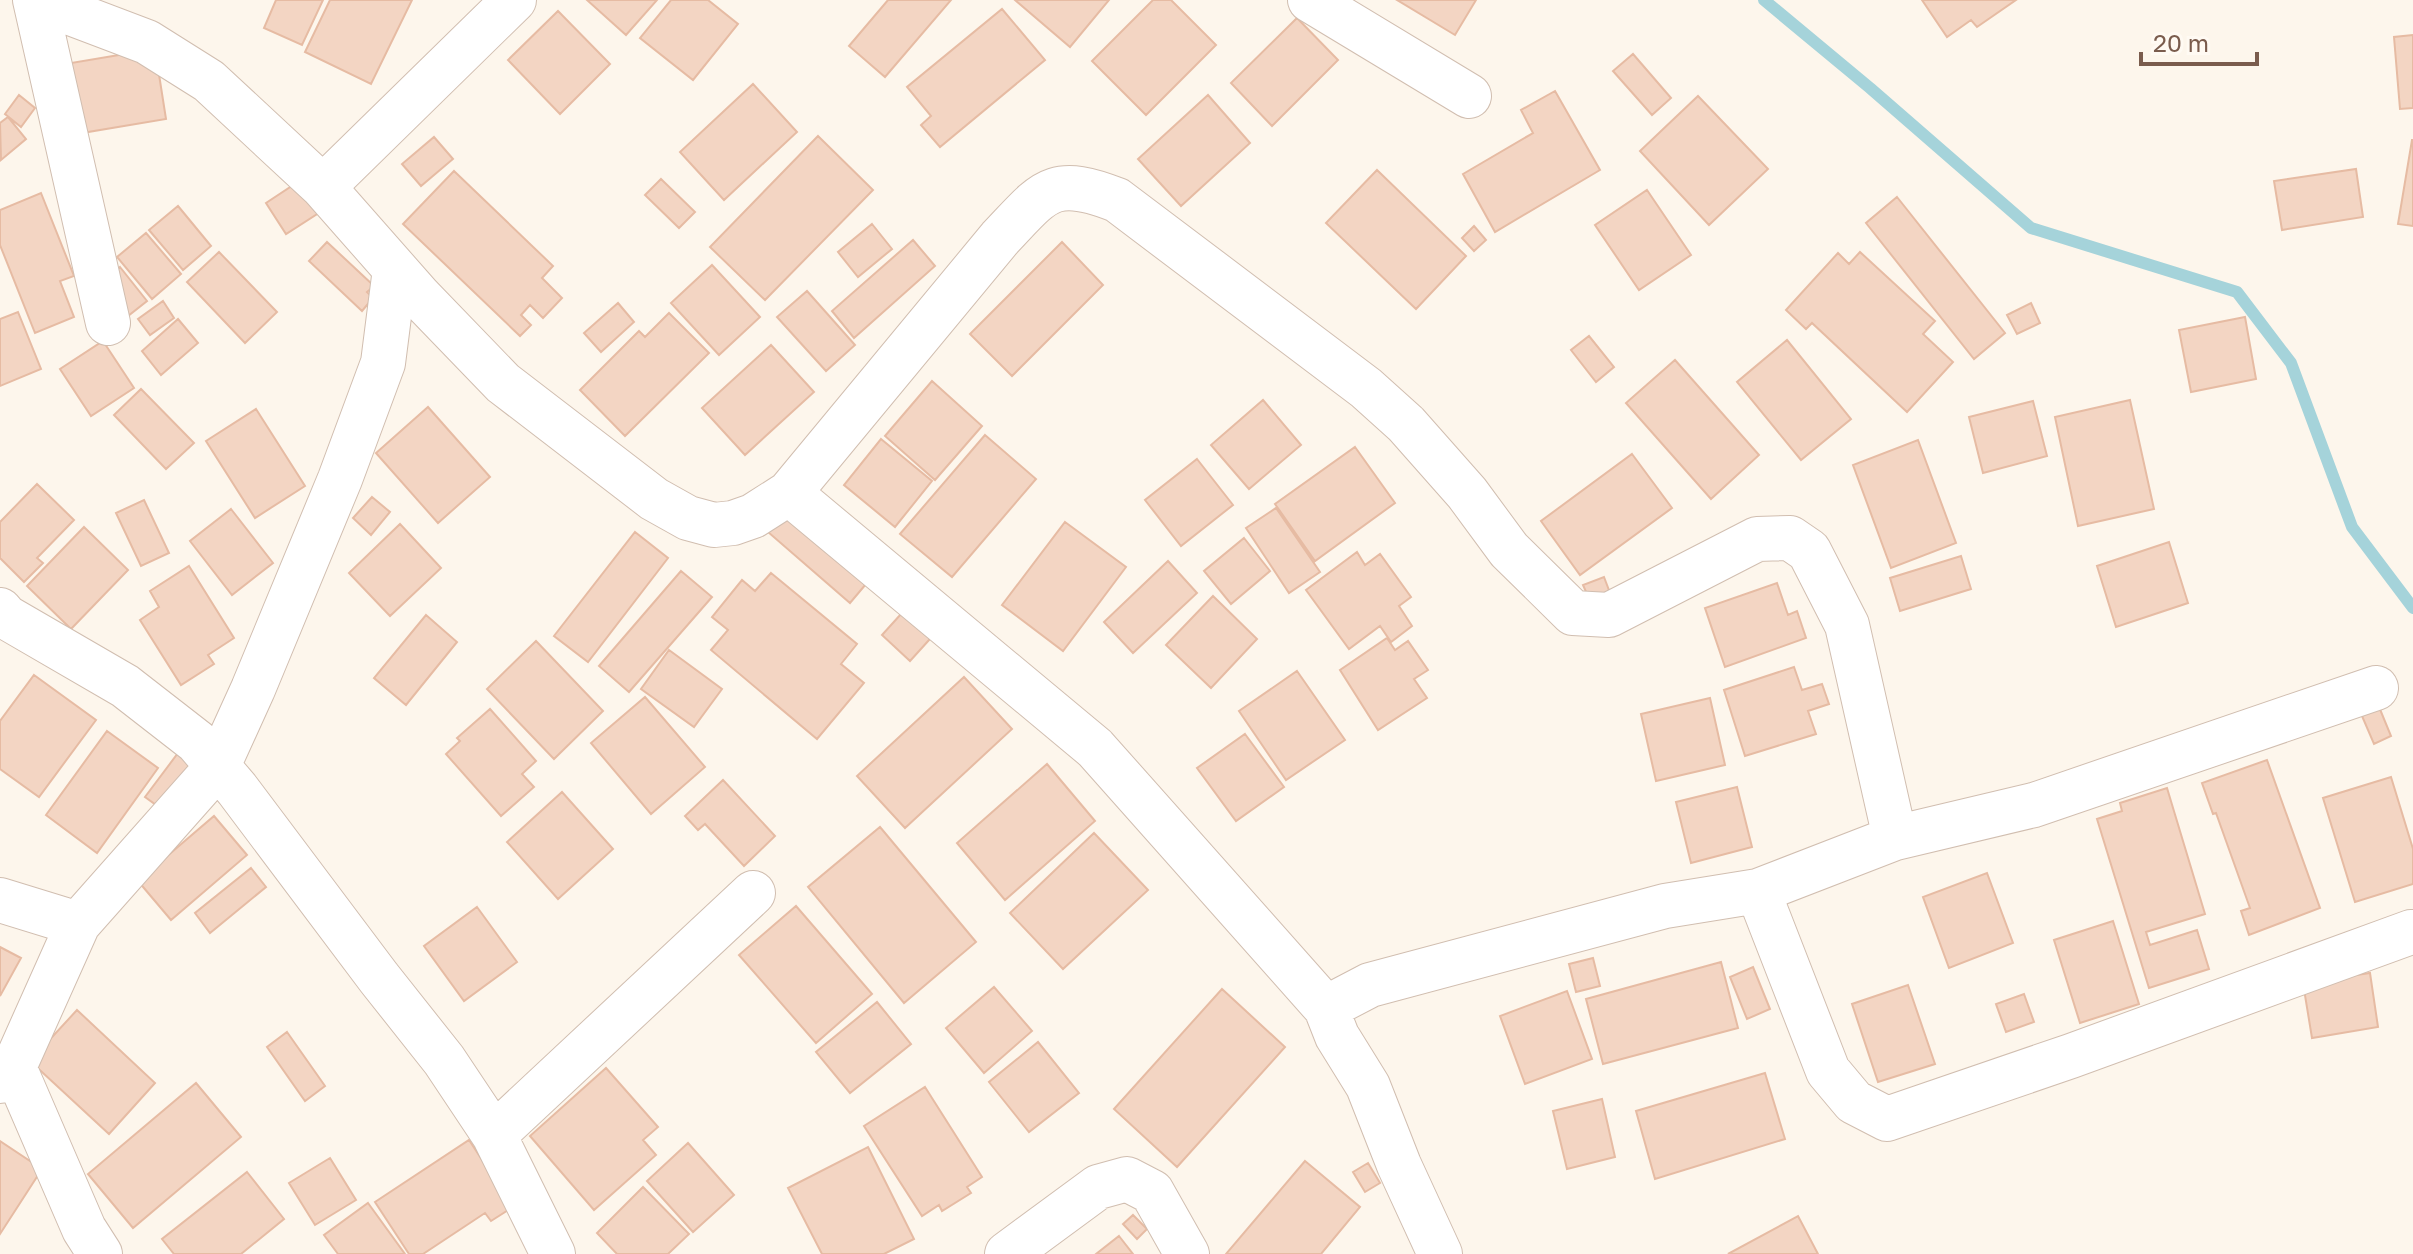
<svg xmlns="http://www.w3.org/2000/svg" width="2413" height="1254" font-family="'Golos Text',sans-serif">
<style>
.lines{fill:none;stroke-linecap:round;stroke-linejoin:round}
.stream{stroke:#a5d3da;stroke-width:12}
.building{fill:#f3d5c3;stroke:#e6bba3;stroke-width:2}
.minor-casing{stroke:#d1beb0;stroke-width:46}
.minor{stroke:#fff;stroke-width:44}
</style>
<rect width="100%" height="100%" fill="#fdf6ec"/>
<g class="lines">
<path class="stream" d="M1764 0 1870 88 2031 228 2237 292 2291 363 2352 527 2413 608"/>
</g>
<path class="building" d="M276 0H323L302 45 264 28Z
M330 0H412L371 84 305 52Z
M587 0H657L626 35Z
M671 0H708L738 24 693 80 640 38Z
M888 0H951L885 77 849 46Z
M1015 0H1109L1070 47Z
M1153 0H1171L1216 45 1146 115 1092 61Z
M1397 0H1476L1455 35Z
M1922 0H2016L1977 27 1971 20 1947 37Z
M1002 9 1045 60 940 147 921 125 931 116 907 87Z
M558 11 610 64 560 114 508 60Z
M1297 18 1338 60 1272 126 1231 83Z
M2413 35V108L2400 109 2394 37Z
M155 49 166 119 82 133 71 63Z
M1633 54 1671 98 1652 115 1613 71Z
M753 84 797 132 724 200 680 152Z
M1555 91 1600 170 1495 232 1463 174 1533 133 1521 110Z
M19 95 35 108 21 127 5 114Z
M1208 95 1250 143 1181 206 1138 159Z
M1698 96 1768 169 1709 225 1640 151Z
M8 117 26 139 1 160 0 123Z
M818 136 873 190 765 300 710 247Z
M434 137 453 159 421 186 402 164Z
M2412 140H2413V226L2398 224Z
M2356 169 2363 217 2282 230 2274 181Z
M1377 170 1466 256 1416 309 1326 223Z
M454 171 553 266 542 278 562 298 543 318 530 305 521 315 531 325 520 336 403 224Z
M304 178 325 209 286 234 266 203Z
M661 179 695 212 679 228 645 195Z
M1647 190 1691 255 1639 290 1595 225Z
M41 193 74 276 60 281 74 317 35 333 0 245V210Z
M1897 197 2005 333 1974 359 1866 223Z
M178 206 211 246 183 270 149 230Z
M872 224 892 249 858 277 838 252Z
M1474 226 1486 240 1474 251 1462 238Z
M146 233 181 274 152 299 117 257Z
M913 240 935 266 854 338 832 311Z
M327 242 374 286 367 292 373 298 362 311 309 261Z
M1062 242 1103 285 1012 376 970 334Z
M219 252 277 312 245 343 187 282Z
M1860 252 1935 321 1923 334 1953 362 1907 412 1812 323 1806 329 1786 310 1838 253 1849 264Z
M712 265 760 317 719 355 671 303Z
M120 267 147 301 128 316 102 282Z
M807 291 855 345 826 371 777 317Z
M163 301 174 318 150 335 138 319Z
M618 303 634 322 601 352 584 333Z
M2031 303 2040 323 2017 334 2007 315Z
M18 312 41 369 0 386V319Z
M669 313 709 353 625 436 580 390 639 331 645 337Z
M2245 317 2256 379 2191 392 2179 330Z
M178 319 198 343 161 375 142 351Z
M1589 336 1614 367 1596 382 1571 350Z
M1787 340 1851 419 1801 460 1737 382Z
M103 341 134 388 91 416 60 369Z
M771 345 814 392 745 455 702 408Z
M1675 360 1759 455 1711 499 1626 403Z
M932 381 982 426 935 480 885 436Z
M141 389 194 443 166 469 114 415Z
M1263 400 1301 445 1249 489 1211 445Z
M2130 400 2154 509 2078 526 2055 417Z
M2033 401 2047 456 1983 473 1969 417Z
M428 407 490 477 438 523 376 453Z
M256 409 305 486 255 518 206 441Z
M985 435 1036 479 952 577 900 534Z
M881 439 932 481 895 527 844 485Z
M1918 440 1956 543 1891 568 1853 465Z
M1355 447 1395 503 1315 561 1275 504Z
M1632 454 1672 508 1580 575 1541 521Z
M1197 459 1233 505 1181 546 1145 500Z
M37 484 74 520 37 558 43 563 24 582 0 558V522Z
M372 497 390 512 371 535 353 518Z
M144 500 169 553 141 566 116 513Z
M1276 508 1320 572 1289 593 1246 528Z
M231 509 273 563 232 595 190 541Z
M785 513 866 584 850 603 768 532Z
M1065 522 1126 567 1063 651 1002 605Z
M400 524 441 568 390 616 349 573Z
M84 527 128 570 71 629 27 586Z
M635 532 668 558 588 662 554 636Z
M1244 538 1270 571 1231 604 1204 571Z
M2169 542 2188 603 2116 627 2097 566Z
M1357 552 1365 565 1380 554 1411 597 1399 606 1412 626 1391 642 1380 626 1349 649 1306 590Z
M1961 556 1971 589 1900 611 1890 578Z
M1168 561 1197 593 1133 653 1104 622Z
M189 566 234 638 208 655 214 664 181 685 140 620 159 607 150 591Z
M681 571 712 597 629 692 599 666Z
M771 573 857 644 841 664 864 683 817 739 711 650 728 630 712 617 742 580 755 591Z
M1604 577 1610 593 1590 601 1583 585Z
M1777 583 1788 615 1797 611 1806 638 1725 667 1705 608Z
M1213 596 1257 639 1211 688 1166 645Z
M911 603 939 629 910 661 882 635Z
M426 615 457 642 406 705 374 678Z
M1387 638 1395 650 1408 641 1428 670 1414 679 1427 698 1378 730 1340 670Z
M536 641 603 711 554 759 487 689Z
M669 650 722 689 694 727 641 689Z
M1794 667 1802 690 1822 684 1829 704 1808 711 1816 734 1745 756 1724 690Z
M1297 671 1345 740 1286 780 1239 711Z
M34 675 96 720 39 797 0 769V721Z
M964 677 1012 729 905 828 857 776Z
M645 697 705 767 651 814 591 743Z
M1710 698 1725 765 1656 781 1641 714Z
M2377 702 2391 736 2374 744 2359 709Z
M490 709 536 761 522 774 534 787 501 816 446 754 460 741 457 738Z
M107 731 158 768 97 853 46 815Z
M1245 734 1284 787 1236 821 1197 768Z
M181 749 195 760 159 807 145 797Z
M2267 760 2320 908 2249 935 2241 911 2250 908 2216 813 2213 814 2202 783Z
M1047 764 1095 821 1005 900 957 843Z
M2391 777 2413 849V884L2355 902 2323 798Z
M723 780 775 836 744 866 705 824 698 830 685 816Z
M1737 787 1752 847 1691 863 1676 802Z
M2167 788 2205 914 2146 932 2150 945 2197 930 2209 969 2149 988 2097 819 2122 811 2120 803Z
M562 792 613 849 558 899 507 842Z
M214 816 247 855 171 920 138 881Z
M880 827 976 942 904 1003 808 887Z
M1094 833 1148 890 1063 969 1010 913Z
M251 868 266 887 210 933 195 913Z
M1987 873 2013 943 1949 968 1923 897Z
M796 906 872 994 816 1043 739 955Z
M477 907 517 962 464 1001 424 946Z
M2113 921 2139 1004 2080 1023 2054 940Z
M0 947 21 958 0 996Z
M1593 958 1600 986 1576 992 1569 964Z
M1721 962 1738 1028 1603 1064 1586 999Z
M1753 967 1770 1009 1747 1019 1730 977Z
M2370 973 2378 1027 2312 1038 2303 983Z
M1908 985 1935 1064 1878 1082 1852 1004Z
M994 987 1032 1031 984 1073 946 1028Z
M1222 989 1285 1047 1177 1167 1114 1109Z
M1567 991 1592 1059 1525 1084 1500 1016Z
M2024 994 2034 1022 2006 1032 1996 1004Z
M877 1002 911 1044 850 1093 816 1052Z
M77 1010 155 1083 109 1134 30 1061Z
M287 1032 325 1086 305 1101 267 1047Z
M1038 1042 1079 1093 1029 1132 989 1082Z
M606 1068 658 1127 643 1140 656 1155 594 1210 530 1136Z
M1765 1073 1785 1139 1655 1179 1636 1111Z
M196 1083 241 1137 133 1228 88 1174Z
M925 1087 982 1177 967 1187 971 1193 942 1211 939 1205 922 1216 864 1126Z
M1602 1099 1615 1157 1567 1169 1553 1111Z
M469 1140 513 1207 491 1221 485 1213 423 1254H409L375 1202Z
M0 1141 42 1169 0 1234Z
M688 1143 734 1195 693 1232 647 1181Z
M868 1147 914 1239 884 1254H822L788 1188Z
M330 1158 356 1200 315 1225 289 1183Z
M1305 1161 1360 1207 1321 1254H1226Z
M1368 1163 1380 1183 1365 1192 1353 1172Z
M247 1172 284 1219 241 1254H174L162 1239Z
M643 1187 689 1234 668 1254H617L597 1233Z
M368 1203 405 1254H338L324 1235Z
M1133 1215 1147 1229 1137 1239 1123 1224Z
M1798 1216 1818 1254H1728Z
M1119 1236 1133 1254H1096Z"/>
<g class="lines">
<g class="minor-casing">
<path id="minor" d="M35 0 108 323
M36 0 147 42 209 81 323 187 419 296 503 383 654 499 688 518 714 525 733 523 753 516 789 493 1000 238C1044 192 1051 174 1117 200L1366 388 1406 424 1467 493 1509 550 1573 613 1609 615 1757 539 1790 538 1809 551 1847 625 1895 838
M1310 0 1469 96
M323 187 514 0
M789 493 1095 748 1326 1008 1370 985 1665 906 1758 891 1895 838 2034 805 2376 688
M0 610 6 617 125 686 197 742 237 789 379 978 444 1060 494 1135 553 1254
M1758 891 1828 1071 1854 1102 1887 1119 2071 1056 2411 932
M0 900 78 924
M1326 1008 1337 1036 1368 1086 1399 1165 1440 1254
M14 1067 84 1229 100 1254
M0 1081 14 1067 78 924 218 766 253 689 340 479 383 363 395 269
M494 1135 753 893
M1007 1254 1098 1187 1127 1179 1152 1192 1187 1254"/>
</g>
<use href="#minor" class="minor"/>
</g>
<path d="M2141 52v12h116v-12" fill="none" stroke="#7a5c4d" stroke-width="4"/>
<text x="2153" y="52" font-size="24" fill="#7a5c4d" stroke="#fffaf3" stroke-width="6" paint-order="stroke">20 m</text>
</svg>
